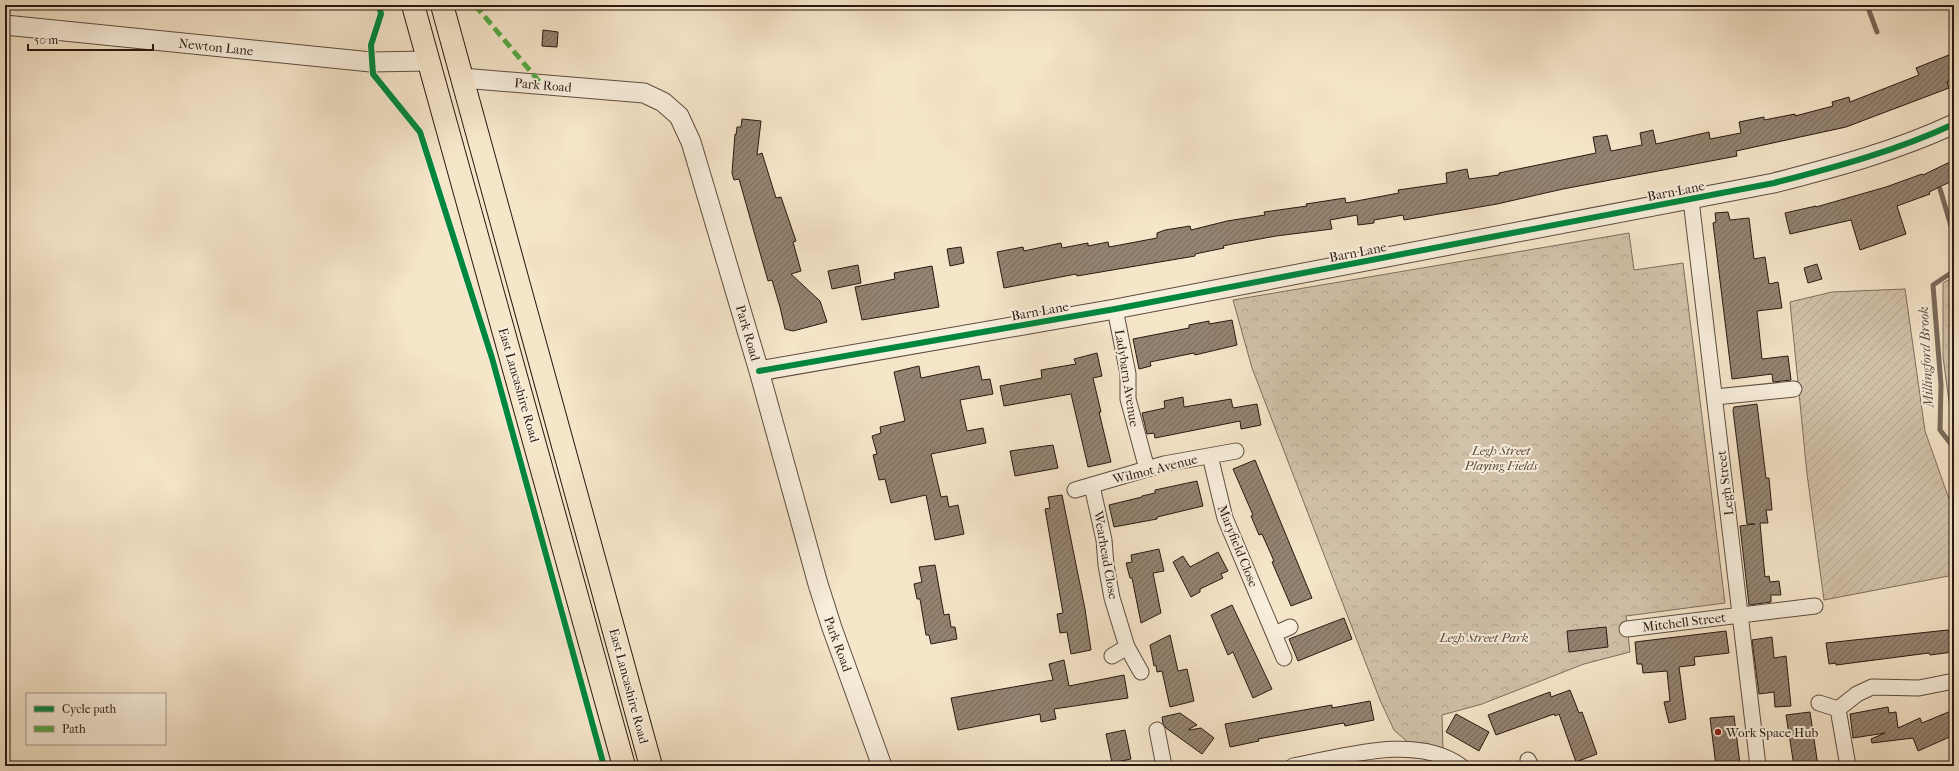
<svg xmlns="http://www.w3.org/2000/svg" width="1959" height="771" font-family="'IM FELL French Canon',serif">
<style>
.grass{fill:url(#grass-tufts);stroke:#7e6e5e}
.park{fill:url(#park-crowns);stroke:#7e6e5e}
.garden{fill:url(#garden-furrows);stroke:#7e6e5e}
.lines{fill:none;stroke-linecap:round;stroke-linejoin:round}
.stream{stroke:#7a6a5a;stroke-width:5}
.building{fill:url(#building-hatch);stroke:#2a1911}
.minor-casing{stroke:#5d4c3f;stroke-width:17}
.tertiary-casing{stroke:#5d4c3f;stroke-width:21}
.trunk-casing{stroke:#2a1911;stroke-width:24}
.minor{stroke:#f8eedc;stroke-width:15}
.tertiary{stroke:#f8eedc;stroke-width:19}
.trunk{stroke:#f5e5c9;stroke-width:22}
.quiet{stroke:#53a942;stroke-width:5;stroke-dasharray:10 5;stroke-linecap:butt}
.cycleway-casing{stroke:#f8eedc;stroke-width:8}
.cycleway{stroke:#00873e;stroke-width:6}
.poi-dot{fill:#8f2418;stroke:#f8eedc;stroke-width:1.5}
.labels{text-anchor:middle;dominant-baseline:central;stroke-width:4;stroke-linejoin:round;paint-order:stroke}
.street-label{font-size:13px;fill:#2a1911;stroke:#f8eedc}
.park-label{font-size:13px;font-style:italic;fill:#5c4c3f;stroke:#f8eedc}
.poi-label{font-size:13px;fill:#2a1911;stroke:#f8eedc;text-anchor:start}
.water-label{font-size:14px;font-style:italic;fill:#604f41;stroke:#f8eedc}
</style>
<defs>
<pattern id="grass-tufts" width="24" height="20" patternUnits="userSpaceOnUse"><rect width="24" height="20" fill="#d2c2aa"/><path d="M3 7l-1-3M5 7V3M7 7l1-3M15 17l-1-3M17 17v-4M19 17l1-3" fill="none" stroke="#b4a691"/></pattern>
<pattern id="park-crowns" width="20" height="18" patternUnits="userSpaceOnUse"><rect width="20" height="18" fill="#d2c2aa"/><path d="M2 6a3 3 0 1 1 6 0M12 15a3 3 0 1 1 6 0" fill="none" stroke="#b4a691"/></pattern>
<pattern id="garden-furrows" width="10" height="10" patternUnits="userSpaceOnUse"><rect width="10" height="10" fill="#d2c2aa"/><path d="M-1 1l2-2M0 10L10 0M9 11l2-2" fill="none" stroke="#b4a691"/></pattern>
<pattern id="building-hatch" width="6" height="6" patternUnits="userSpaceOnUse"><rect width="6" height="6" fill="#948371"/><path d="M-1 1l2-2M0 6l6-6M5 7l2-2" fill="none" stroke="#796a5b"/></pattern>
</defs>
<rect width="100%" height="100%" fill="#f5e5c9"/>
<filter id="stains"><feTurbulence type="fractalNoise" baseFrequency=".005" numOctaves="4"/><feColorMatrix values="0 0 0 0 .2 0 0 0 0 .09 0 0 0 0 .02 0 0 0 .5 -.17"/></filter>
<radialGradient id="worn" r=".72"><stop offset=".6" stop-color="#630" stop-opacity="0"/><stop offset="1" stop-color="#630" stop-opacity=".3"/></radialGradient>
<path class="grass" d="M1954 277V438L1943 357V283Z"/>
<path class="park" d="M1629 233 1634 270 1683 263 1725 603 1626 616 1630 652 1584 664 1482 704 1442 715 1443 749 1412 746 1394 730 1380 700 1252 368 1233 300Z"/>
<path class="garden" d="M1905 289 1925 431 1954 513V575L1824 600 1807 474 1790 302 1832 292Z"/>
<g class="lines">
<path class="stream" d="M1867 5 1877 32
M1940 189 1954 236
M1954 271 1933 285 1941 385 1940 430 1954 448"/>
</g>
<path class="building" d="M543 30 558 32 557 47 542 46Z
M1954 53V80L1947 82 1949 88 1846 127 1736 151 1737 156 1563 189 1497 204 1404 220 1403 215 1374 220V223L1358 225 1357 215 1330 220 1332 229 1276 236 1232 244 1223 246 1224 248 1195 254V256L1077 276 1076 274 1004 288 997 252 1023 247 1024 251 1061 243 1062 248 1088 243V246L1108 242 1109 247 1157 238V233L1165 230 1190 226 1191 230 1227 221 1265 215 1264 212 1307 206 1306 204 1345 198 1346 203 1399 193 1398 190 1447 183 1446 173 1467 169 1469 179 1499 175V173L1596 153 1593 137 1607 135 1611 151 1642 145 1640 133 1653 130 1656 144 1709 132 1710 139 1741 133 1739 122 1764 117V120L1795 114V116L1833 106 1832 102 1849 97 1850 102 1919 75 1916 68Z
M742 119 761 121 757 155 762 153 776 198 781 197 796 241 793 242 801 271 791 274 820 301 827 322 793 331 785 329 780 307 772 280 768 281 739 179 734 180 732 173 735 134 736 135 737 127H741Z
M1954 160V180L1929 192 1930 194 1897 206 1906 234 1860 250 1851 220 1790 234 1785 213 1816 206V207L1886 187 1922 174 1923 175Z
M1728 212 1730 220 1749 218 1754 259 1765 257 1769 284 1778 282 1782 308 1757 311 1762 359 1788 356 1791 380 1773 382 1772 374 1732 379 1713 223 1716 222 1715 213Z
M961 247 964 263 950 266 947 249Z
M1817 264 1822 279 1808 283 1804 268Z
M858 265 861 283 832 289 828 271Z
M932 266 939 307 862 320 855 287 895 279 894 273Z
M1232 320 1237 345 1195 355 1194 353 1150 362 1151 366 1139 369 1133 339 1189 328V325L1209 321V324Z
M1097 353 1102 376 1093 378 1101 412H1099L1111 462 1088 467 1071 394 1004 406 1000 386 1042 378 1041 370 1076 364 1074 359Z
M919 366 921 378 979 366 982 380 990 379 993 394 960 400 967 431 983 428 986 443 931 454 941 497 947 496 949 507 958 505 964 534 935 540 926 495 891 503 885 479 879 480 873 455 877 454 872 436 881 433 880 427 905 421 894 372Z
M1183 397 1184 407 1231 399 1233 408 1257 404 1261 425 1241 429 1240 421 1155 438 1154 433 1147 434 1142 413 1165 408 1164 401Z
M1757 404 1766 478H1769L1772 510H1766L1768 523H1760L1765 577 1769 576 1770 582 1779 581 1781 595H1771V602L1749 605 1740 526 1755 524H1747L1733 410 1734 407Z
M1053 445 1058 468 1015 476 1010 451Z
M1255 460 1312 598 1291 606 1272 562 1274 561 1262 534 1259 535 1251 516 1253 515 1233 469Z
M1197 481 1203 506 1157 517V519L1114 527 1109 505 1142 497V496L1155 493V490Z
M1062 495 1085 609 1091 650 1071 654 1067 632 1060 633 1057 614 1063 613 1045 509 1050 508 1048 497Z
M1159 549 1164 571 1153 573 1161 613 1141 623 1132 578H1130L1126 563 1132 562 1131 555Z
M1218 552 1228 571 1221 574 1223 578 1200 589V592L1191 597 1173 562 1183 556 1190 567Z
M935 565 944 615 949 614 951 627H955L957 639 931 644 929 635H926L920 599H917L914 584 922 582 919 567Z
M1232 605 1272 689 1253 698 1233 652 1228 655 1211 615Z
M1344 618 1352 639 1298 661 1289 639Z
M1606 627 1608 647 1569 652 1567 631Z
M1948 630 1951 636 1953 652 1930 655 1929 653 1836 665V663L1829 664 1826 643Z
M1726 631 1729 653 1694 657 1695 665 1679 667 1686 719 1669 723 1664 702 1670 701 1667 671 1643 673 1642 664H1637L1635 642Z
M1170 635 1178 671 1187 669 1194 701 1170 707 1162 671 1157 672 1156 665 1154 666 1150 645Z
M1772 637 1774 658 1786 656 1791 706 1775 707 1774 692 1759 694 1752 640Z
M1064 660 1069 686 1124 675 1128 698 1054 709 1056 719 1041 722 1040 714 958 730 951 698 1053 680 1049 664Z
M1570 690 1579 713 1582 712 1597 754 1576 762 1559 714 1555 716 1554 714 1496 735 1488 715 1550 692 1551 697Z
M1370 701 1374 720 1345 726 1344 723 1258 739 1259 741 1230 747 1225 724 1332 705V708Z
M1888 707 1889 713 1896 712 1898 728 1920 718 1922 723 1951 711 1954 718V735L1918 751 1913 738 1872 743 1871 739 1885 733 1853 738 1850 714Z
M1810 712 1818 766H1794L1786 715Z
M1180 713 1197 725 1189 729V730L1201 728 1214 738 1202 754 1166 728 1163 724 1162 717Z
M1456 714 1489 732 1479 751 1446 732Z
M1734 716 1740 764 1716 766 1710 718Z
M1125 730 1131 759 1112 763 1106 734Z"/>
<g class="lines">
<g class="minor-casing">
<path id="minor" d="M1691 200 1758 766
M1115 309 1128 374V399L1147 469
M1715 397 1794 389
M1210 456 1225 518 1284 658
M1092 486 1104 540 1106 565 1112 598 1127 647 1141 672
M1075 490 1164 464 1236 451
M1627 629 1815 606
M1274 634 1290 627
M1112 656 1127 647
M1819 703 1838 709
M1157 730 1164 766
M1528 760 1531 766
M1293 766C1343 757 1416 733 1461 766
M1848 766 1838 709 1857 694 1872 687 1919 688 1954 681"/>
</g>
<g class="tertiary-casing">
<path id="tertiary" d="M5 25 371 62 427 61
M462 78 644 93 663 102 679 116 691 142 759 371 818 584 832 628 882 766
M759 371 1115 309 1774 183C1836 167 1896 151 1954 124"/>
</g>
<g class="trunk-casing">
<path id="trunk" d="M413 5 624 766
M442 5 651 766"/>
</g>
<use href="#minor" class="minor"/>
<use href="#tertiary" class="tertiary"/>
<use href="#trunk" class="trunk"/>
<path class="quiet" d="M475 5 542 85"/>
<g class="cycleway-casing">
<path id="cycleway" d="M379 5 381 14 371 45 373 74 420 132 492 358 604 766
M759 371 1115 309 1774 183C1836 167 1896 151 1954 124"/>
</g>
<use href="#cycleway" class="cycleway"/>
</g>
<circle class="poi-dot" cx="1718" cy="732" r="4"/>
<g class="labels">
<g class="street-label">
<text transform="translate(216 47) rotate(6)">Newton Lane</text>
<text transform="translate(543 85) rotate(5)">Park Road</text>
<text transform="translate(1676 191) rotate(-11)">Barn Lane</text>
<text transform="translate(1358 252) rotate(-11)">Barn Lane</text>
<text transform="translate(1040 311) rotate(-10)">Barn Lane</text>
<text transform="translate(748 333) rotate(74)">Park Road</text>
<text transform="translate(1127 378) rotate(81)">Ladybarn Avenue</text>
<text transform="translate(519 385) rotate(74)">East Lancashire Road</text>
<text transform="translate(1155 469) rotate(-14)">Wilmot Avenue</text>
<text transform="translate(1725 483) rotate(-97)">Legh Street</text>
<text transform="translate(1238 546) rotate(68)">Maryfield Close</text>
<text transform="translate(1106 555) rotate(80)">Wearhead Close</text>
<text transform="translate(1684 622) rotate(-7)">Mitchell Street</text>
<text transform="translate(838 644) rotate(70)">Park Road</text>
<text transform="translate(629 686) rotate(75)">East Lancashire Road</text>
</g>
<g class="park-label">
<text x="1501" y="450">Legh Street<tspan x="1501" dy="15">Playing Fields</tspan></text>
<text x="1484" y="637">Legh Street Park</text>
</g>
<g class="poi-label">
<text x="1726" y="732">Work Space Hub</text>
</g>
<g class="water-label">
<text transform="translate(1926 357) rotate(-93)">Millingford Brook</text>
</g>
</g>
<rect width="1959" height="771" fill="none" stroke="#f5e5c9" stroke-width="20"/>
<rect x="6" y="6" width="1947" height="759" fill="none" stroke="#2a1911" stroke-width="2"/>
<rect x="10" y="10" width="1939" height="751" fill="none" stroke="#2a1911"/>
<rect x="26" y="693" width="140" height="52" fill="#f8eedc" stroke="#a6998b"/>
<rect x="34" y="706" width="20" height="6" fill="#00873e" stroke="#a6998b"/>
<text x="62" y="713" font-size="12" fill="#2a1911">Cycle path</text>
<rect x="34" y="726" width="20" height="6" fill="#53a942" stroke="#a6998b"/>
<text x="62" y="733" font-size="12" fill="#2a1911">Path</text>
<path d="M28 44v6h125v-6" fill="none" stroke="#2a1911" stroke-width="2"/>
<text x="34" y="44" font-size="12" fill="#2a1911" stroke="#f8eedc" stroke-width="3" paint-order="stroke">50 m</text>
<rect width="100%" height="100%" filter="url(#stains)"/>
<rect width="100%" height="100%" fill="url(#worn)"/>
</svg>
